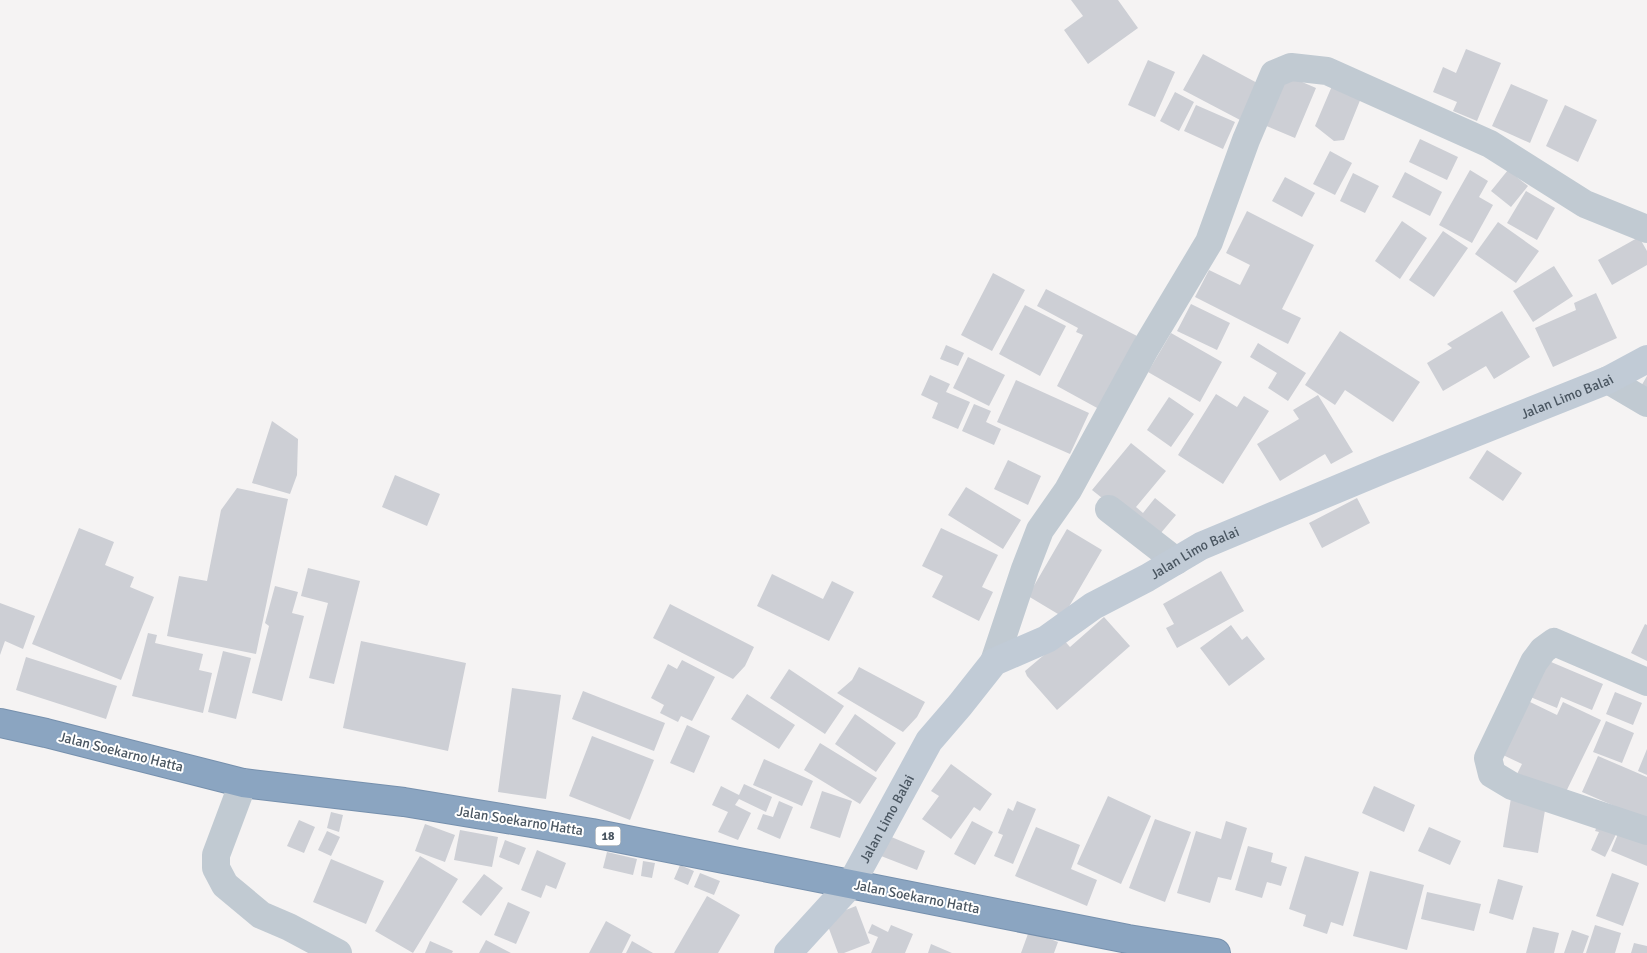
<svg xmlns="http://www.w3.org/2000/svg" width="1647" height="953" font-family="Signika,sans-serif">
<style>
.building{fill:#cdcfd5}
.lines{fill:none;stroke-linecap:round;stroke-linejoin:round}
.highway-casing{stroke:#7690ad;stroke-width:30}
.street{stroke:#c1cad2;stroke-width:28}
.secondary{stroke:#c1cbd6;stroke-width:28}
.highway{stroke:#8ba5c1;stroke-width:28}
.labels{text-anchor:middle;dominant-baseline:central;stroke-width:4;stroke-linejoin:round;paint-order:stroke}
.shield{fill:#fff;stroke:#808990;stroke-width:1}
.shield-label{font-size:12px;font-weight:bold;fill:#4a5661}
.street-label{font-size:14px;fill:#4a5661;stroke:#fff}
</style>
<rect width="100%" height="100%" fill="#f5f3f3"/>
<path class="building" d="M1071 0H1118L1138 28 1088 64 1064 30 1083 16Z
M1466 49 1501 63 1477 121 1453 111 1457 102 1433 92 1443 67 1456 73Z
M1203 54 1261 85 1242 121 1183 90Z
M1148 60 1175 72 1155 117 1128 105Z
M1286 75 1316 88 1295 138 1264 125Z
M1511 84 1548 100 1530 143 1492 126Z
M1332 86 1361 98 1344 140 1334 141 1315 126Z
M1175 92 1194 102 1179 131 1160 121Z
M1196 105 1235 122 1223 149 1184 131Z
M1565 105 1597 120 1578 162 1546 146Z
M1420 139 1458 157 1447 180 1409 162Z
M1330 151 1352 163 1335 195 1313 184Z
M1470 170 1488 181 1479 197 1493 205 1472 243 1439 225Z
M1508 170 1528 186 1511 207 1491 191Z
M1405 172 1442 192 1430 216 1392 197Z
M1353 173 1379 186 1365 213 1340 201Z
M1285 177 1315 193 1302 217 1272 201Z
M1526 191 1555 208 1537 240 1507 223Z
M1247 211 1314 245 1282 309 1301 318 1288 344 1195 297 1209 270 1240 285 1250 265 1226 253Z
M1402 221 1427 238 1400 279 1375 261Z
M1498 222 1539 251 1516 283 1475 254Z
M1443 231 1468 248 1434 297 1409 280Z
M1639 237 1647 251V265L1612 285 1598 260Z
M1554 266 1573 296 1533 322 1513 291Z
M993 273 1025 290 992 351 961 335Z
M1046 289 1137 336 1099 409 1057 386 1083 335 1076 332 1078 328 1037 306Z
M1596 293 1617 338 1553 367 1535 328 1576 310 1574 303Z
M1191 304 1230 323 1217 350 1177 331Z
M1025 305 1066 326 1040 376 999 354Z
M1502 311 1530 357 1494 379 1486 366 1443 391 1427 363 1452 348 1447 344Z
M1340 331 1420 382 1393 422 1345 390 1335 405 1305 385Z
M1171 333 1222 362 1200 402 1148 372Z
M1258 343 1306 373 1288 401 1268 388 1277 373 1250 357Z
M946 345 964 353 958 366 940 359Z
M968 357 1005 375 989 406 953 388Z
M930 375 950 384 946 392 970 402 958 429 932 418 938 403 921 395Z
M1647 376V392L1640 388Z
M1016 380 1089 413 1070 454 997 422Z
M1216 394 1237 407 1244 396 1269 411 1223 484 1178 455Z
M1318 395 1353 452 1331 464 1325 454 1280 481 1257 444 1299 419 1293 410Z
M1169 397 1194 414 1171 447 1147 430Z
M974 404 991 411 986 422 1001 429 994 445 962 431Z
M272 421 298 439 297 475 290 494 252 483Z
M1131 443 1166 471 1136 507 1143 513 1155 498 1176 515 1155 540 1092 490Z
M1487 450 1522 473 1503 501 1469 478Z
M1008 460 1041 476 1028 505 994 489Z
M395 475 440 494 427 526 382 507Z
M966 487 1021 520 1003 549 948 515Z
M237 488 288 499 256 654 167 636 179 576 207 581 221 510Z
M1357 498 1370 523 1322 548 1309 523Z
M79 528 114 542 105 565 134 577 130 587 154 597 121 680 32 644Z
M941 528 998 555 982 587 993 592 979 621 932 597 943 576 922 566Z
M1067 529 1102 550 1063 617 1028 596Z
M308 568 360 581 334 684 309 678 328 603 301 596Z
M1221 571 1244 611 1177 648 1166 628 1174 624 1163 604Z
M772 574 823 599 832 581 854 592 829 641 757 606Z
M275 586 298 592 292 613 304 616 282 701 252 693 269 626 265 623Z
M0 603 35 616 23 649 5 641 0 655Z
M670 604 754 647 745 666 733 679 653 638Z
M1104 617 1130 646 1057 710 1027 676 1025 671 1063 639 1070 647Z
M1645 624 1647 625V661L1631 653Z
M1231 625 1242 640 1247 636 1265 659 1229 686 1200 648Z
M148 633 157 635 155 643 203 654 199 670 212 673 203 713 132 696Z
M361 641 466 663 448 751 343 728Z
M223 651 251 658 236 719 208 712Z
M26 657 117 686 106 719 16 690Z
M1544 659 1603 684 1592 710 1561 697 1557 708 1528 696Z
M682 660 715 677 692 721 681 716 678 722 660 713 664 705 651 698 668 664 677 669Z
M859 667 925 702 917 717 903 732 837 693 852 680Z
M789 669 844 706 825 734 770 698Z
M512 688 561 695 546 799 498 792Z
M583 691 665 723 654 751 572 719Z
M1615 692 1642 703 1633 725 1606 714Z
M747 694 795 725 779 749 731 719Z
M1528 701 1557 715 1563 702 1601 720 1562 800 1515 778 1522 764 1503 755Z
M855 714 896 743 876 772 835 744Z
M1606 721 1634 733 1622 763 1593 752Z
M687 725 710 736 694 773 670 763Z
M592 736 654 760 630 820 569 796Z
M820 743 877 778 860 804 804 770Z
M1647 749V775L1638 771Z
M1598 756 1647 777V820L1582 792Z
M764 759 813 781 802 806 753 785Z
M951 764 992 794 980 811 974 807 951 839 922 819 939 796 931 791Z
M744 784 772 797 766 812 739 799 735 805 751 813 738 840 718 832 728 812 712 805 721 786 739 795Z
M1374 786 1415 805 1404 832 1362 813Z
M822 791 852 801 840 838 810 828Z
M1108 796 1151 816 1121 884 1077 864Z
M1511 798 1546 804 1538 853 1503 847Z
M779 801 793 807 780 839 757 829 763 814 773 817Z
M1017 801 1036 809 1013 864 994 856 1003 835 998 833 1008 808 1013 811Z
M331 812 343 815 339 832 327 828Z
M1155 819 1191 832 1165 902 1129 888Z
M299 820 315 827 304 853 287 846Z
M1600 820 1619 828 1605 857 1591 850 1599 832 1595 831Z
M972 821 993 832 975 865 954 854Z
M1226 821 1247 828 1231 880 1218 877 1210 903 1177 893 1196 831 1221 839Z
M425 824 455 835 445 862 415 851Z
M1036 827 1080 845 1071 869 1097 880 1087 906 1015 876Z
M1429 827 1461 841 1450 865 1418 851Z
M1620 829 1647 840V866L1611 851Z
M460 830 498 837 492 867 454 860Z
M327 831 340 837 331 856 318 850Z
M889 836 925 851 917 870 881 856Z
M505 840 526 848 519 865 499 857Z
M1248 846 1273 853 1271 862 1287 867 1281 886 1267 882 1262 898 1235 890Z
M537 850 566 863 556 889 546 885 541 898 521 890Z
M607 852 637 859 633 875 603 868Z
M420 856 458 879 413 953 375 931Z
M1305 856 1359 872 1343 926 1331 922 1327 934 1303 926 1306 915 1289 909Z
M331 859 384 881 366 924 313 902Z
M643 861 655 863 652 878 641 876Z
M680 865 694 871 688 885 674 879Z
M1370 871 1424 885 1407 950 1353 936Z
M700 873 720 881 714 895 694 887Z
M1612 873 1639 883 1623 926 1596 916Z
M484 874 503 888 481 916 462 902Z
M1498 879 1523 886 1513 920 1489 913Z
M1427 892 1481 904 1474 931 1421 919Z
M707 896 740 915 718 953H674Z
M508 902 530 912 516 944 494 935Z
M856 906 870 943 844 953H838L825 918Z
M606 921 631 935 622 953H589Z
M872 924 888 932 891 925 913 934 905 953H871L878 937 868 933Z
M1595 925 1621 933 1615 953H1586Z
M1533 927 1559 933 1554 953H1526Z
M1572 930 1589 936 1583 953H1564Z
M1029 931 1058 942 1054 953H1021Z
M486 940 511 953H479Z
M430 941 453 951 452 953H425Z
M632 941 653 953H626Z
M1634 943 1647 946V953H1631Z
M931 944 952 953H928Z"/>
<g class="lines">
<g class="highway-casing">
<path id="highway" d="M0 723 46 733 243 783 404 802 592 833 1128 939 1216 953"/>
</g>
<path class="street" d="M1608 380 1647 403
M1109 509 1176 561
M994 662 1025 569 1040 530 1068 490 1145 349 1209 242 1246 140 1274 74 1291 67 1327 71 1490 144 1585 204 1647 229
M1647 682 1554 642 1543 650 1534 662 1488 758 1492 774 1512 786 1647 831
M243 783 216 855V868L225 885 261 915 289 927 338 953"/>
<path class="secondary" id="s1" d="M788 953 851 884 929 741 960 705 994 662 1047 639 1093 606 1147 578 1201 546 1385 469 1608 380 1647 359"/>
<use href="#highway" class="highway"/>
</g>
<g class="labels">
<rect class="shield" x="595.5" y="826.5" width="25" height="19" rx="4"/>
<g class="shield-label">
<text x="608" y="836">18</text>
</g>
<g class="street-label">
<text stroke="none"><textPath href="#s1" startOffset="992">Jalan Limo Balai</textPath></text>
<text stroke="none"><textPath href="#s1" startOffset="588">Jalan Limo Balai</textPath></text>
<text transform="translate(121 752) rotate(14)">Jalan Soekarno Hatta</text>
<text stroke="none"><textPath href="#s1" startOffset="168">Jalan Limo Balai</textPath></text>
<text transform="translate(520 821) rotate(9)">Jalan Soekarno Hatta</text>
<text transform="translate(917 897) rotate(11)">Jalan Soekarno Hatta</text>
</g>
</g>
</svg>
